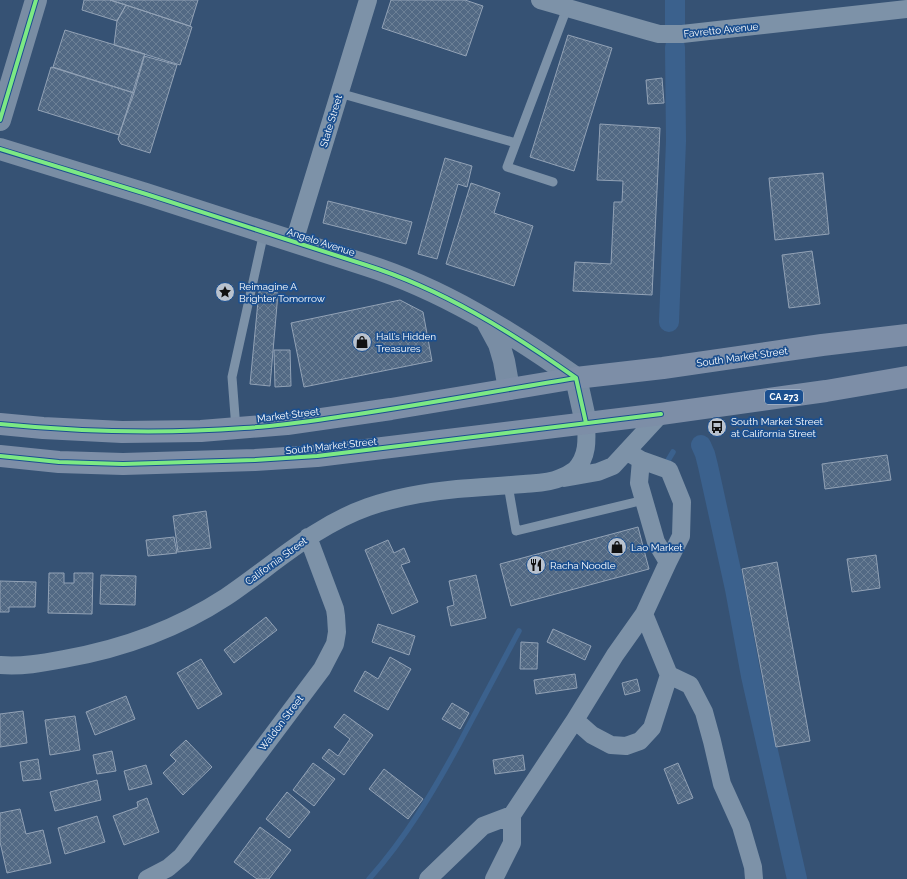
<svg xmlns="http://www.w3.org/2000/svg" width="907" height="879" font-family="Raleway,sans-serif">
<style>
.lines{fill:none;stroke-linecap:round;stroke-linejoin:round}
.stream{stroke:#3b618d;stroke-width:5.5}
.canal{stroke:#3b618d;stroke-width:20}
.building{fill:url(#building-cross-hatch);stroke:#92a2b6}
.lane{stroke:#7d92a8;stroke-width:9}
.street{stroke:#7d92a8;stroke-width:18}
.secondary{stroke:#798da4;stroke-width:22}
.primary{stroke:#7d8ea7;stroke-width:22}
.cycleway-casing{stroke:#1b4f8f;stroke-width:6}
.cycleway{stroke:#7ce984;stroke-width:4}
.labels{text-anchor:middle;dominant-baseline:central;stroke-width:3.5;stroke-linejoin:round;paint-order:stroke}
.shield{fill:#1b4f8f;stroke:#bbcadd;stroke-width:1}
.shield-label{font-size:9px;font-weight:bold;fill:#fff}
.street-label{font-size:10px;fill:#fff;stroke:#1b4f8f}
.poi-label{font-size:10px;fill:#fff;stroke:#1b4f8f;text-anchor:start}
</style>
<defs>
<pattern id="building-cross-hatch" width="8" height="8" patternUnits="userSpaceOnUse"><rect width="8" height="8" fill="#526984"/><path d="M0 0l8 8M0 8l8-8" fill="none" stroke="#6c8096"/></pattern>
</defs>
<rect width="100%" height="100%" fill="#365274"/>
<g class="lines">
<path class="stream" d="M667 462 673 452
M369 879C405 839 433 792 459 744 479 707 499 669 519 631"/>
<path class="canal" d="M675 0V26
M669 322 676 141 675 47
M701 445 705 454 708 466 735 589 751 676 797 879"/>
</g>
<path class="building" d="M84 0H110L126 5 117 21 82 10Z
M110 0H198L190 26Z
M391 0H465L483 6 466 56 382 28Z
M126 5 192 27 180 65 114 45 117 21Z
M65 30 145 54 134 93 53 67Z
M568 35 612 48 574 171 530 157Z
M144 56 177 65 150 153 121 144 118 139Z
M51 67 134 93 119 135 38 110Z
M662 78 664 103 648 104 646 80Z
M600 124 660 128 652 295 573 291 575 262 611 264 614 202H622L623 181 597 180Z
M445 158 472 166 467 187 458 184 437 259 418 254Z
M823 173 829 234 775 240 769 178Z
M471 183 500 193 494 213 533 226 514 286 446 264Z
M328 201 412 222 406 244 323 223Z
M812 251 820 304 789 308 782 255Z
M259 291 278 293 270 386 250 384Z
M400 300 423 312 432 361 304 387 291 323Z
M274 350H290L291 386 275 387Z
M887 455 891 480 825 489 822 464Z
M206 511 211 548 178 552 173 516Z
M638 527 649 569 511 606 500 564Z
M174 537 177 553 148 556 146 540Z
M388 540 394 553 404 548 410 562 401 565 418 602 392 614 365 550Z
M876 555 880 588 852 592 847 559Z
M777 562 810 741 776 747 742 569Z
M49 573H64V583H74V573H93L92 614 48 613Z
M101 575 136 576 135 605 100 604Z
M476 575 486 618 451 626 447 607 454 605 449 581Z
M0 581 36 582 35 607H9V612H0Z
M266 617 277 630 234 663 224 650Z
M378 624 415 636 409 655 372 642Z
M553 629 591 646 585 660 547 642Z
M521 642 538 643 537 669H520Z
M390 657 411 669 388 710 354 691 365 671 378 679Z
M201 659 222 694 198 709 177 673Z
M575 674 577 688 536 694 534 680Z
M637 679 640 691 625 695 622 683Z
M126 696 135 719 95 735 86 712Z
M452 703 469 713 460 729 442 719Z
M23 711 27 743 0 747V714Z
M344 714 373 735 344 775 322 758 329 749 338 756 350 739 334 727Z
M75 716 80 750 50 755 45 720Z
M186 740 212 767 183 795 163 773 176 761 170 755Z
M112 751 116 771 97 774 93 755Z
M523 755 525 770 495 774 493 760Z
M38 759 41 779 23 781 20 762Z
M313 763 335 779 314 806 293 790Z
M678 763 693 798 678 804 664 769Z
M146 765 152 784 129 790 124 771Z
M384 769 423 799 408 819 369 789Z
M97 780 101 800 55 811 50 792Z
M287 792 310 812 289 838 266 819Z
M147 798 159 832 124 845 113 816 138 807 137 802Z
M20 809 26 834 43 830 51 863 7 873 0 842V813Z
M97 816 105 842 65 854 58 828Z
M260 827 291 850 269 879H257L234 862Z"/>
<g class="lines">
<path class="lane" d="M339 93 516 143 567 8
M516 143 507 167 553 182
M236 429 232 377 264 232
M508 485 516 531 644 500"/>
<path class="street" d="M540 0 648 31 659 34H682L907 9
M294 242 368 0
M631 454 641 460 639 483 656 542 668 562
M564 478 598 472 613 466 661 414
M644 614 669 675 690 685 704 712 712 741 722 784 741 826 753 867 754 879
M0 665C21 667 43 663 64 659 121 649 177 629 226 597 272 566 314 526 368 507 397 497 426 492 457 489 479 487 501 486 524 484 535 483 550 483 560 478 566 476 571 473 575 470 588 457 587 440 586 423
M575 720 592 735 611 745 626 746 640 741 652 728 669 675
M147 879 168 868 182 856 322 669 335 644 337 632 336 616 335 609 308 537
M428 879 483 826 512 815
M494 879 512 843V815L575 720 615 655 644 614 668 562 681 536 682 502 669 470 641 460"/>
<path class="secondary" d="M0 120 36 0
M0 149 146 194 366 265C442 289 511 332 576 378L586 423
M486 320 499 344 504 361 509 389"/>
<path class="primary" d="M0 424 43 428 122 432 201 431 287 424 391 409 576 378 663 368 822 345 907 335
M0 456 59 462 123 464 255 460 317 456 661 414 826 391 907 377"/>
<g class="cycleway-casing">
<path id="cycleway" d="M0 120 36 0
M0 149 146 194 366 265C442 289 511 332 576 378L586 423
M0 424C82 432 163 434 244 428 281 426 316 420 352 415 427 404 501 390 576 378
M0 456 59 462 123 464 255 460 317 456 661 414"/>
</g>
<use href="#cycleway" class="cycleway"/>
</g>
<defs>
<g id="sight-disc" transform="scale(1)"><circle r="9.5" fill="#b9c2ce" stroke="#1b4f8f"/><path d="M0-6L1.8-2.2L6-1.7L2.9 1.2L3.7 5.4L0 3.3L-3.7 5.4L-2.9 1.2L-6-1.7L-1.8-2.2Z" fill="#111"/></g>
<g id="shop-disc" transform="scale(1)"><circle r="9.5" fill="#b9c2ce" stroke="#1b4f8f"/><path d="M-5-2.5h2.3a2.7 3.5 0 0 1 5.4 0H5L5.5 6h-11ZM-1.5-2.5h3a1.5 2.3 0 0 0-3 0Z" fill="#111"/></g>
<g id="bus-disc" transform="scale(1)"><circle r="9.5" fill="#b9c2ce" stroke="#1b4f8f"/><path d="M-5-6H5V4H4V6H2V4H-2V6H-4V4H-5ZM-3.5-4V0h7V-4ZM-3.5 1.2v1.5H-2V1.2ZM2 1.2v1.5H3.5V1.2Z" fill="#111"/></g>
<g id="restaurant-disc" transform="scale(1)"><circle r="9.5" fill="#b9c2ce" stroke="#1b4f8f"/><path d="M-5-6h1v4h1v-4h1v4h1v-4h1v5L-1.5 .5V6h-2V.5L-5-1ZM5-6V6H3V1.5H1.5Q1.5-4 5-6Z" fill="#111"/></g>
</defs>
<g fill-rule="evenodd">
<use href="#sight-disc" x="225" y="292"/>
<use href="#shop-disc" x="362" y="342"/>
<use href="#bus-disc" x="717" y="427"/>
<use href="#shop-disc" x="617" y="547"/>
<use href="#restaurant-disc" x="536" y="565"/>
</g>
<g class="labels">
<rect class="shield" x="765" y="390" width="38" height="14" rx="3"/>
<g class="shield-label">
<text x="784" y="397">CA 273</text>
</g>
<g class="street-label">
<text transform="translate(721 30) rotate(-6)">Favretto Avenue</text>
<text transform="translate(331 121) rotate(-73)">State Street</text>
<text transform="translate(321 242) rotate(18)">Angelo Avenue</text>
<text transform="translate(742 357) rotate(-8)">South Market Street</text>
<text transform="translate(288 415) rotate(-7)">Market Street</text>
<text transform="translate(331 446) rotate(-6)">South Market Street</text>
<text transform="translate(276 561) rotate(-36)">California Street</text>
<text transform="translate(281 723) rotate(-53)">Waldon Street</text>
</g>
<g class="poi-label">
<text x="239" y="286">Reimagine A<tspan x="239" dy="12">Brighter Tomorrow</tspan></text>
<text x="376" y="336">Hall’s Hidden<tspan x="376" dy="12">Treasures</tspan></text>
<text x="731" y="421">South Market Street<tspan x="731" dy="12">at California Street</tspan></text>
<text x="631" y="547">Lao Market</text>
<text x="550" y="565">Racha Noodle</text>
</g>
</g>
</svg>
